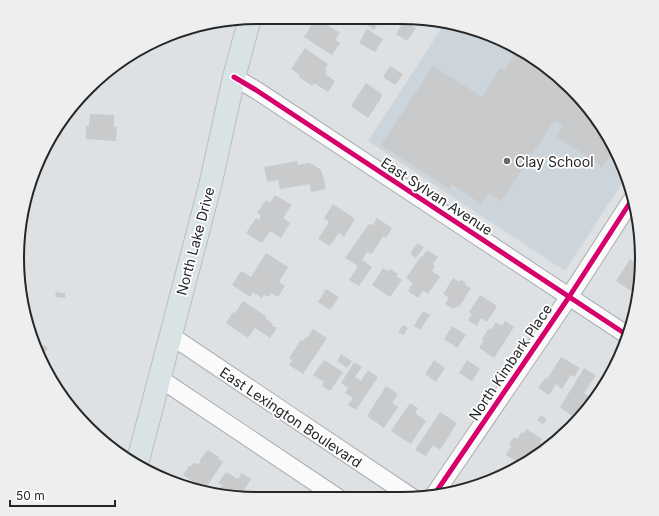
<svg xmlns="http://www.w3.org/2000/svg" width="659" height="516" font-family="Inter,sans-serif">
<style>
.built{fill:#ccd5db}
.building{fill:#c8cacc}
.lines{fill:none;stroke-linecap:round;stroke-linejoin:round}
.minor-casing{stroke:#abaeb0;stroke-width:19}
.major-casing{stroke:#bbbdbe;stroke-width:24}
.minor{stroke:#fafafb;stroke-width:17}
.major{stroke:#d9e2e4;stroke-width:22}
.cycleway-casing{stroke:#fff;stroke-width:8}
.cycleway{stroke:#d6006c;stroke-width:5}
.poi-dot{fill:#66686a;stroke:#fff;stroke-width:1.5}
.labels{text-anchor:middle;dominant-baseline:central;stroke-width:3.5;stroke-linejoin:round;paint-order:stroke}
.poi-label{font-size:14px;fill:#252729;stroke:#fff;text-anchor:start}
.street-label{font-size:14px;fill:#252729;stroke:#fff}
.rim{fill:none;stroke:#252729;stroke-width:2}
</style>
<rect width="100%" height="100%" fill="#dee1e3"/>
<path class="built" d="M445 23 479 30 548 67 610 137 624 180 565 271 368 141Z"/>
<path class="building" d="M317 17H331L327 25 340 33 335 40 340 43 332 55 304 37Z
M367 17H382L374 30 364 23Z
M419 18 430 20 428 24Z
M404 21 416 28 407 41 396 34Z
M367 29 383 39 375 52 359 43Z
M305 48 328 64 325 69 327 70 325 74 335 81 328 92 314 83 312 86 299 77 300 75 291 69Z
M517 50 548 67 610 137 614 149 602 167 556 136 563 126 554 121 501 201 489 193 481 204 452 184 449 189 381 145 433 66 482 97 500 68 504 71Z
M390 66 403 74 395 85 383 77Z
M366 83 382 94 380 100 368 118 351 106Z
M90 114 114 115V127H117L116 141 86 139V126H89Z
M297 161 298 165 308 163 314 165 321 170 323 175 326 189 311 192 310 184 280 189 278 180 267 182 264 167Z
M275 195 292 205 283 218 290 223 281 238 270 231 262 243 246 233 256 218 259 220 261 216 257 213 266 200 270 203Z
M333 204 355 219 344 237 339 233 330 246 318 239 329 222 324 218Z
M377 218 392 228 386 238 383 236 372 254 367 252 362 260 372 267 359 286 349 280 358 266 345 258 369 224 373 225Z
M417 243 424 247 416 258 410 254Z
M427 250 438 257 433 264 435 266 432 271 440 277 428 294 423 291 418 298 408 291 413 283 406 278 421 256 422 257Z
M266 253 288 267 279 282 285 286 278 297 271 293 269 297 264 295 262 298 253 292 250 297 232 285 241 271 251 277Z
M630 259 637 264 636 284 631 291 616 281Z
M383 268 389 271 390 269 398 274 396 276 402 280 390 297 372 285Z
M453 278 459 282 460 279 466 283 465 285 471 288 459 307 457 306 454 309 445 304 449 298 443 294Z
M326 289 339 297 330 310 318 302Z
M56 292 65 293V298L55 297Z
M480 295 497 306 487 322 481 318 477 326 468 320 472 314 469 312Z
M22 296H25L24 309Z
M243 301 266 316 265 318 273 324 272 326 277 328 270 338 255 328 248 338 226 323 233 312 235 313Z
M423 311 430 315 420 330 414 326Z
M505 321 514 327 494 358 479 348 484 340 482 339 489 328 491 330 496 322 502 326Z
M403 325 408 328 404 335 398 332Z
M452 326 466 335 457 348 444 339Z
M313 329 327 338 303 374 289 365 292 360 289 358 301 340 303 341 306 337 307 338Z
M30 333 42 346 45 345 47 347V350L44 352 41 351 39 353Z
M341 354 352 361 347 368 337 361Z
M561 357 580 368 574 377 571 375 562 389 556 384 549 395 538 388 545 378 547 379Z
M324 360 343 372 330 391 322 386 324 382 313 375Z
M434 360 445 368 436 382 425 374Z
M467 360 480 369 472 381 459 373Z
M354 362 362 367 355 377 361 381 368 370 378 377 356 410 348 405 353 398 345 393 348 388 341 383Z
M584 368 596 375 584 393 595 400 592 405 581 415 579 414 577 418 573 415 572 416 560 407Z
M386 386 398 394 392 403 398 407 384 428 367 416Z
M410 403 418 408 415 413 426 421 411 444 391 431Z
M440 412 457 423 440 450 433 445 426 456 415 450Z
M541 415 547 419 543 424 537 420Z
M526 429 542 439 540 443 542 444 537 454 523 465 506 455 511 446 509 444 514 437 517 439 522 432 524 433Z
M208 450 219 457 218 459 223 462 205 489 183 475 190 465 192 466 193 463 199 464 201 458Z
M496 469 505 474 488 482Z
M226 472 238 479 242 473 251 479 241 495H219L221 492 219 491 222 485 218 483Z"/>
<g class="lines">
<g class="minor-casing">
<path id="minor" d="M234 77 256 90 627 335
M170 335 413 498
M159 378 337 497
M434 495 569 297 631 201"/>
</g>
<g class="major-casing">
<path id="major" d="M137 464 210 186 234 77 250 18"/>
</g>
<use href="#minor" class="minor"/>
<use href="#major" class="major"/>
<g class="cycleway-casing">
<path id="cycleway" d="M234 77 256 90 627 335
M434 495 569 297 631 201"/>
</g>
<use href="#cycleway" class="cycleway"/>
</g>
<circle class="poi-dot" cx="507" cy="161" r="4"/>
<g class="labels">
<g class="poi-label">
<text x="515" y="161">Clay School</text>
</g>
<g class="street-label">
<text transform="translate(437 196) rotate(33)">East Sylvan Avenue</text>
<text transform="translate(195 241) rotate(-75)">North Lake Drive</text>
<text transform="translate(510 362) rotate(-56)">North Kimbark Place</text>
<text transform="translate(291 417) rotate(34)">East Lexington Boulevard</text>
</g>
</g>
<path d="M0 0H659V516H0ZM258 24H401A234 234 0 0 1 635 258V258A234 234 0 0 1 401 492H258A234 234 0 0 1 24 258V258A234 234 0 0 1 258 24Z" fill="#eee" fill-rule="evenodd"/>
<path class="rim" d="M258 24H401A234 234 0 0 1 635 258V258A234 234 0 0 1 401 492H258A234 234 0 0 1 24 258V258A234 234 0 0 1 258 24Z"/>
<path d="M10 500v6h105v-6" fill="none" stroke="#252729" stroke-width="2"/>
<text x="16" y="500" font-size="12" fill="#252729" stroke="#ffffff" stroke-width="3" paint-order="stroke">50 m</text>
</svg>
